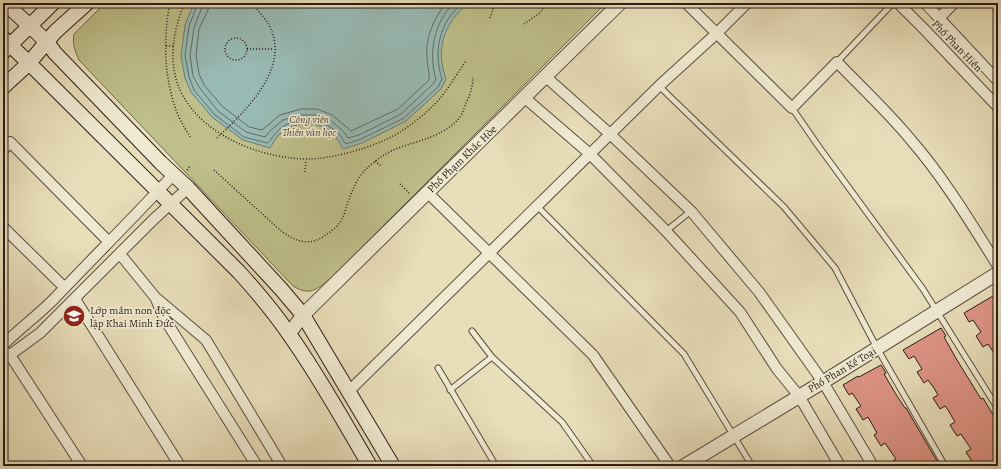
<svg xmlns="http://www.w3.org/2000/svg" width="1001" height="469" font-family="Alegreya,serif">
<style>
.green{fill:#bebf8a;stroke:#746e50}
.water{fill:#98bbb5;stroke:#6c7b75}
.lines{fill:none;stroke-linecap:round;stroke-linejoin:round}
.shore{stroke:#626c66;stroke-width:1}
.building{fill:#de9486;stroke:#2b1c16}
.service-casing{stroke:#5a4c3f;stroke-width:7}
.minor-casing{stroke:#5a4c3f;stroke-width:12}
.tertiary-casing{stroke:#5a4c3f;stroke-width:15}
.secondary-casing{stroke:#2b1c16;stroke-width:16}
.path{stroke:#2b1c16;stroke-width:1.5;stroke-dasharray:1 2;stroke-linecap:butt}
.service{stroke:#f0ead2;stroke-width:5}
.minor{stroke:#f0ead2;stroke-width:10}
.tertiary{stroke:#f0ead2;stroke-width:13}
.secondary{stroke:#f0ead2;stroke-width:14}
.labels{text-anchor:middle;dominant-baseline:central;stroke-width:3.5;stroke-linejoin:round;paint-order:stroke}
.street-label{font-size:11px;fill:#2b1c16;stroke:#f0ead2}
.park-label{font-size:11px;font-style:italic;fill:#574d39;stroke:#f0ead2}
.poi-label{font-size:11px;fill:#2b1c16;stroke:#f0ead2;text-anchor:start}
</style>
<rect width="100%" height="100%" fill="#e8deba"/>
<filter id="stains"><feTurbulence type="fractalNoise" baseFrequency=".005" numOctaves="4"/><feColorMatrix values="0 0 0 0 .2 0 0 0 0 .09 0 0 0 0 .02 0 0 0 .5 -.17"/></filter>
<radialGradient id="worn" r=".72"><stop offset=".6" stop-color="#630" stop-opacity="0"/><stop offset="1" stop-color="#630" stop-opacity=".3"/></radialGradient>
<path class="green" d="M105 3H606L329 280C315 290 310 296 293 286L79 60C75 51 72 44 74 34Z"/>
<path class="water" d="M194 3H469C444 22 435 49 446 79L441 89 406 121 362 143 343 149C339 141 335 135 328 130 313 119 288 123 277 137 274 141 272 145 270 148L243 140 212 117 191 92 185 78 181 56 185 25Z"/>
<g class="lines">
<path class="shore" d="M198 3 189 26 185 55 189 77 194 90 214 114 244 137 267 143C271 141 272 137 275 134 277 131 281 128 284 126 302 114 325 120 339 134 342 137 343 141 346 144L361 139 404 118 438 87 442 79C433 52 439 21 463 3
M203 3 202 7 194 28 190 55 193 76 199 87 218 111 246 132 265 137 271 130 283 120 301 115H316L330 120 343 131 348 138 359 135 401 114 434 83 436 79C428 53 434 22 454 3
M209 3 208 10 199 29 196 55 199 74 204 85 222 106 249 127 262 130 280 115 301 109H317L332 115 351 131 398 109 429 80C430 73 427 65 427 58 425 37 434 19 446 3"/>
</g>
<path class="building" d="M998 293V359L988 344 983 347 976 336 981 332 973 320 969 322 964 313Z
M941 328 946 336 944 337 957 360 981 399 983 398 998 423V455L994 458 998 466H975L966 452 971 449 961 434 957 436 950 425 955 422 948 410 945 406 940 409 933 398 938 395 934 388 928 380 924 383 917 372 922 369 914 356 909 359 903 350Z
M881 365 886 373 884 374 897 396 905 408H906L940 466H885L896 459 885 443 881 446 874 435 877 433 868 417 863 420 856 409 861 406 852 393 849 395 843 385 858 376 859 377Z"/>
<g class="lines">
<g class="service-casing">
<path id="service" d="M837 62 893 3
M659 86 784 207 835 268 877 348 945 466
M792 108 819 147 923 289 998 409
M537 206 684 354 752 466
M666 231 691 211
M492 357 562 422 593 466
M438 368 496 466
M450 390 492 357 472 331"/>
</g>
<g class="minor-casing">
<path id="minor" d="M686 3 792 108 837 62C862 88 888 112 911 140 944 178 971 223 998 266
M898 3 926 31 998 107
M925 3 998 81
M940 17 954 3
M546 77 610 134 691 211 759 292 823 382 873 466
M525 98 590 154 666 231 740 312 777 369 799 396 840 466
M3 150 10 142 109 242
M428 193 593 355 670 466
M3 227 64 287
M120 254 155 297 206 340 282 466
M75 299 180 466
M156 299 164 318 257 466
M3 345C19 329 37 316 53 300 93 258 134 217 174 174
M5 352 10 355 82 466
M3 360 40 333 154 219 188 188
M349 391 659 86 716 34 747 3"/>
</g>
<g class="tertiary-casing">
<path id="tertiary" d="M289 334 303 315 620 3
M684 466 823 382 998 273"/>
</g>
<g class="secondary-casing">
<path id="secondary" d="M5 3 47 42 55 53 161 163 188 188 281 289 303 315 393 466
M3 38 37 71 239 272C257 292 274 312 289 334 319 376 344 422 370 466
M3 52 53 3
M3 87 29 63 55 32 87 3"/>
</g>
<path class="path" d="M170 3C163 38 164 76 176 110 180 120 185 129 191 138
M185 3C172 31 167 68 183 96 206 137 263 159 308 159 333 159 373 147 395 135 409 127 424 115 436 103 447 91 456 75 466 61
M490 18 495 3
M524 24 540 13 546 3
M225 49a11 11 0 1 1 22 0a11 11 0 1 1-22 0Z
M166 46H173
M247 49H274
M217 138C245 111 292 68 269 25 264 17 258 10 251 3
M375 161 381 166
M187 170 190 166
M214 170 280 230C292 239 305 246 319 239 328 234 337 228 342 219 344 216 345 211 346 208 352 191 357 175 372 164 380 157 388 152 398 148 420 140 445 136 460 117 463 113 464 108 466 103 470 96 473 85 473 77
M305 172 306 160
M400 184 410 194"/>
<use href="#service" class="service"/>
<use href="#minor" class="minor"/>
<use href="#tertiary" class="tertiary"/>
<use href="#secondary" class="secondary"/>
</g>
<defs>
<g id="school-disc" transform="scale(1.15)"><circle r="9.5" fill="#8f2418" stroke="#f0ead2"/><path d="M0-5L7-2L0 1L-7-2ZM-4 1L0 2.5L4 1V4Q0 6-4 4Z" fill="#fff"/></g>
</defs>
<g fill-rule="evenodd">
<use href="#school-disc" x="74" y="316"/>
</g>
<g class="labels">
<g class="street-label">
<text transform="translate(957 46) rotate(46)">Phố Phan Hiền</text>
<text transform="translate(462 159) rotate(-44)">Phố Phạm Khắc Hòe</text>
<text transform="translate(842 370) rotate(-31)">Phố Phan Kế Toại</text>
</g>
<g class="park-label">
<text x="309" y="119">Công viên<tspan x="309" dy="13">Thiên văn học</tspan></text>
</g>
<g class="poi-label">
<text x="90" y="310">Lớp mầm non độc<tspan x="90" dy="13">lập Khai Minh Đức</tspan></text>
</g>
</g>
<rect width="1001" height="469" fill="none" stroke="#e8deba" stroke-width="16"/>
<rect x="4" y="4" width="993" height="461" fill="none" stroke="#2b1c16" stroke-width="2"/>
<rect x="8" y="8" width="985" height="453" fill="none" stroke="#2b1c16"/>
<rect width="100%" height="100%" filter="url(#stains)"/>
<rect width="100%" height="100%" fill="url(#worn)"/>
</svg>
